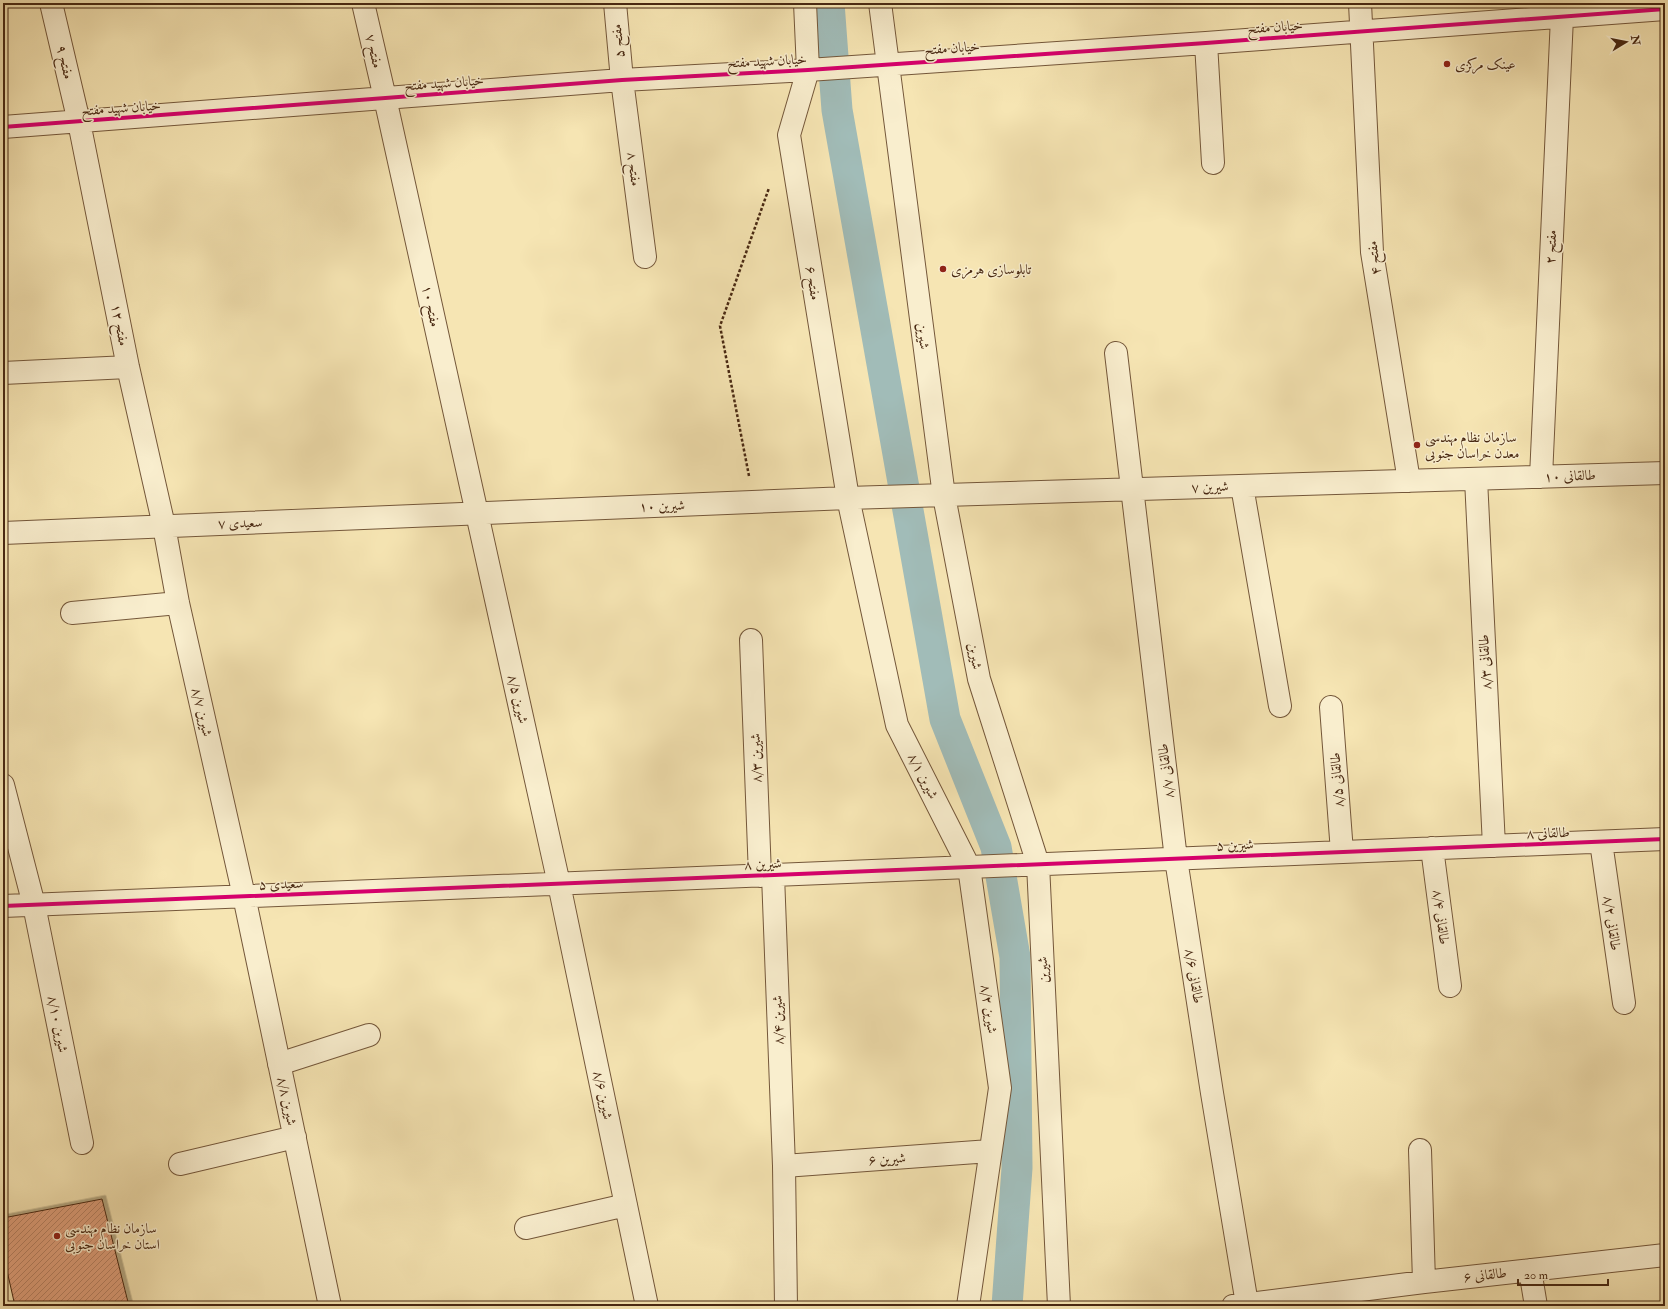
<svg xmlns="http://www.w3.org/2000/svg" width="1668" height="1309" font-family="'IM FELL Double Pica',Amiri,serif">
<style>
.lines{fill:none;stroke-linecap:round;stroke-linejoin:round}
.canal{stroke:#a1bcb8;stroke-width:31}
.building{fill:url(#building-hatch);stroke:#482812;filter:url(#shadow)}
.minor-casing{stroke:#74573a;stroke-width:24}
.path{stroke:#482812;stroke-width:2.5;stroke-dasharray:3 2;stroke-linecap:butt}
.minor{stroke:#f9eece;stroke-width:22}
.cycleway-casing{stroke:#f9eece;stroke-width:6}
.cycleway{stroke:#d6006c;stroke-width:4}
.poi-dot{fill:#8f2418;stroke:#f9eece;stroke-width:1.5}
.labels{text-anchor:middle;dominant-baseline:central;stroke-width:3;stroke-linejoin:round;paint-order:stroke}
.street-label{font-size:14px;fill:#482812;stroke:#f9eece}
.poi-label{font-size:14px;fill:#482812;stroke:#f9eece;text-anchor:start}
</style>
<defs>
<pattern id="building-hatch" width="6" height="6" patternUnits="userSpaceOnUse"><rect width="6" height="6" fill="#dfa07b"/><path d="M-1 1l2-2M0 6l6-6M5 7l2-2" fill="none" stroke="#b78263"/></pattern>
<filter id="shadow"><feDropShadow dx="3.5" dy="-3.5" stdDeviation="0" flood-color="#0004"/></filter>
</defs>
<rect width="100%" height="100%" fill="#f6e5b3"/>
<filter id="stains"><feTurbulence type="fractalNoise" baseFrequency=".005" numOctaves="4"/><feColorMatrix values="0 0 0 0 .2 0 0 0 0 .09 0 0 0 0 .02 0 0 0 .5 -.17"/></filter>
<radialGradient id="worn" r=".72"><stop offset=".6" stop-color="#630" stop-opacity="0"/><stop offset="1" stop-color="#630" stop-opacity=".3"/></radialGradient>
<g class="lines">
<path class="canal" d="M829 3 837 110 945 719 996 847 1015 957 1017 1168 1007 1306"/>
</g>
<path class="building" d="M102 1199 129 1306H15L3 1253V1218Z"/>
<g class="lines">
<g class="minor-casing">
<path id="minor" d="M51 3 79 122 128 367 164 526 178 603 244 896 330 1306
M363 3 385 98 559 884 647 1306
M615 3 622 80 645 257
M805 3 808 70 789 135 848 498 897 725 969 867 1000 1088 968 1306
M880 3 944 496 979 679 1038 864 1059 1306
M1360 3 1372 252 1409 481
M1206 43 1213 163
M3 127 622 80 808 70 1206 43 1665 9
M1116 353 1176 859 1212 1093 1247 1304
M3 373 128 367
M1541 477 1562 17
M1476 479 1494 846
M1242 486 1280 706
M3 533 848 498 1665 473
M72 613 178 603
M751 640 760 876
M1331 707 1342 852
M3 785 34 905 82 1143
M1601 842 1624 1003
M1432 848 1450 986
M773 875 784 1166 786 1306
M3 906 1665 839
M279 1064 369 1035
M1420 1150 1424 1282
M180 1164 295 1137
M784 1166 990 1151
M526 1228 626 1205
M1530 1270 1536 1306
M1233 1306 1424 1282 1665 1255"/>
</g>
<path class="path" d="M749 476 720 326 769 188"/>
<use href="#minor" class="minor"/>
<g class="cycleway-casing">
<path id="cycleway" d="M3 127 622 80 808 70 1206 43 1665 9
M3 906 1665 839"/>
</g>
<use href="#cycleway" class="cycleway"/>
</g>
<g class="poi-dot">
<circle cx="1447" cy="64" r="4"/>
<circle cx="943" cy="269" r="4"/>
<circle cx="1417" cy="445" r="4"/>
<circle cx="57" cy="1236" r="4"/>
</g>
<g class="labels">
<g class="street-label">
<text transform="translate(1275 27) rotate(-4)">خیابان مفتح</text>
<text transform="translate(618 41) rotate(-96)">مفتح ۵</text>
<text transform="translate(952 48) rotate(-4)">خیابان مفتح</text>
<text transform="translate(374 51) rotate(77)">مفتح ۷</text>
<text transform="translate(767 61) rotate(-3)">خیابان شهید مفتح</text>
<text transform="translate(65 62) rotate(77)">مفتح ۹</text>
<text transform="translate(444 83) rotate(-4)">خیابان شهید مفتح</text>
<text transform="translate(121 108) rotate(-4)">خیابان شهید مفتح</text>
<text transform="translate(634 169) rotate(83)">مفتح ۸</text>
<text transform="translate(1551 247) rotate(-87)">مفتح ۲</text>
<text transform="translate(1374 258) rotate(-97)">مفتح ۴</text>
<text transform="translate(813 283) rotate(81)">مفتح ۶</text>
<text transform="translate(431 306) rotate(78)">مفتح ۱۰</text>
<text transform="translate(120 325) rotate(79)">مفتح ۱۲</text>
<text transform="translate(923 336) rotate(82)">شیرین</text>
<text transform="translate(1570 476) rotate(-2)">طالقانی ۱۰</text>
<text transform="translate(1210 487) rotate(-2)">شیرین ۷</text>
<text transform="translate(662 506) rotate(-2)">شیرین ۱۰</text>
<text transform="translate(240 523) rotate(-2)">سعیدی ۷</text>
<text transform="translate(975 656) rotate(79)">شیرین</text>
<text transform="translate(1485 662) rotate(-93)">طالقانی ۸/۳</text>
<text transform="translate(518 699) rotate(77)">شیرین ۸/۵</text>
<text transform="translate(202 712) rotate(77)">شیرین ۸/۷</text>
<text transform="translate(756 758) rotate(-92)">شیرین ۸/۳</text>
<text transform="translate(1166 771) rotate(-97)">طالقانی ۸/۷</text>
<text transform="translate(923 776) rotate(63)">شیرین ۸/۱</text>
<text transform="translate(1337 780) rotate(-94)">طالقانی ۸/۵</text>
<text transform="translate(1548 833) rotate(-2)">طالقانی ۸</text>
<text transform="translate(1235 845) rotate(-2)">شیرین ۵</text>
<text transform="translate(763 864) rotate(-2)">شیرین ۸</text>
<text transform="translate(281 884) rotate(-2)">سعیدی ۵</text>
<text transform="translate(1441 917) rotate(83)">طالقانی ۸/۴</text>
<text transform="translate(1612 923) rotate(82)">طالقانی ۸/۲</text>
<text transform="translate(1043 970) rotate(-93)">شیرین</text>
<text transform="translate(1194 976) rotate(81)">طالقانی ۸/۶</text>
<text transform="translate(989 1009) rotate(82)">شیرین ۸/۲</text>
<text transform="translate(778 1020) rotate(-92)">شیرین ۸/۴</text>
<text transform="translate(58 1024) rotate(79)">شیرین ۸/۱۰</text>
<text transform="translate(603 1095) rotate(78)">شیرین ۸/۶</text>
<text transform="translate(287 1101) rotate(78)">شیرین ۸/۸</text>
<text transform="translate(887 1159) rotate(-4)">شیرین ۶</text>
<text transform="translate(1485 1275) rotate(-6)">طالقانی ۶</text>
</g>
<g class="poi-label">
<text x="1455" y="64">عینک مرکزی</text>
<text x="951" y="269">تابلوسازی هرمزی</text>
<text x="1425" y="437">سازمان نظام مهندسی<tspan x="1425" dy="16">معدن خراسان جنوبی</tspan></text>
<text x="65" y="1228">سازمان نظام مهندسی<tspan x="65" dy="16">استان خراسان جنوبی</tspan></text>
</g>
</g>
<rect width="1668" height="1309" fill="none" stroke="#f6e5b3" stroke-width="16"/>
<rect x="4" y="4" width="1660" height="1301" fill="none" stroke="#482812" stroke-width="2"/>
<rect x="8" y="8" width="1652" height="1293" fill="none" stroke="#482812"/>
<g transform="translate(1626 42) rotate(80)" stroke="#f9eece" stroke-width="3" paint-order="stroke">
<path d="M0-3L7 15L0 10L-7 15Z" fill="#482812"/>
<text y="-6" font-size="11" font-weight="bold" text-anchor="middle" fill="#482812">N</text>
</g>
<path d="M1518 1279v6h90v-6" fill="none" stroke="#482812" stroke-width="2"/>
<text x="1524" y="1279" font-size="12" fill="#482812" stroke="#f9eece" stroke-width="3" paint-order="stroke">20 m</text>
<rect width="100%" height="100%" filter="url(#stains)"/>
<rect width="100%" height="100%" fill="url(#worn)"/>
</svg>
